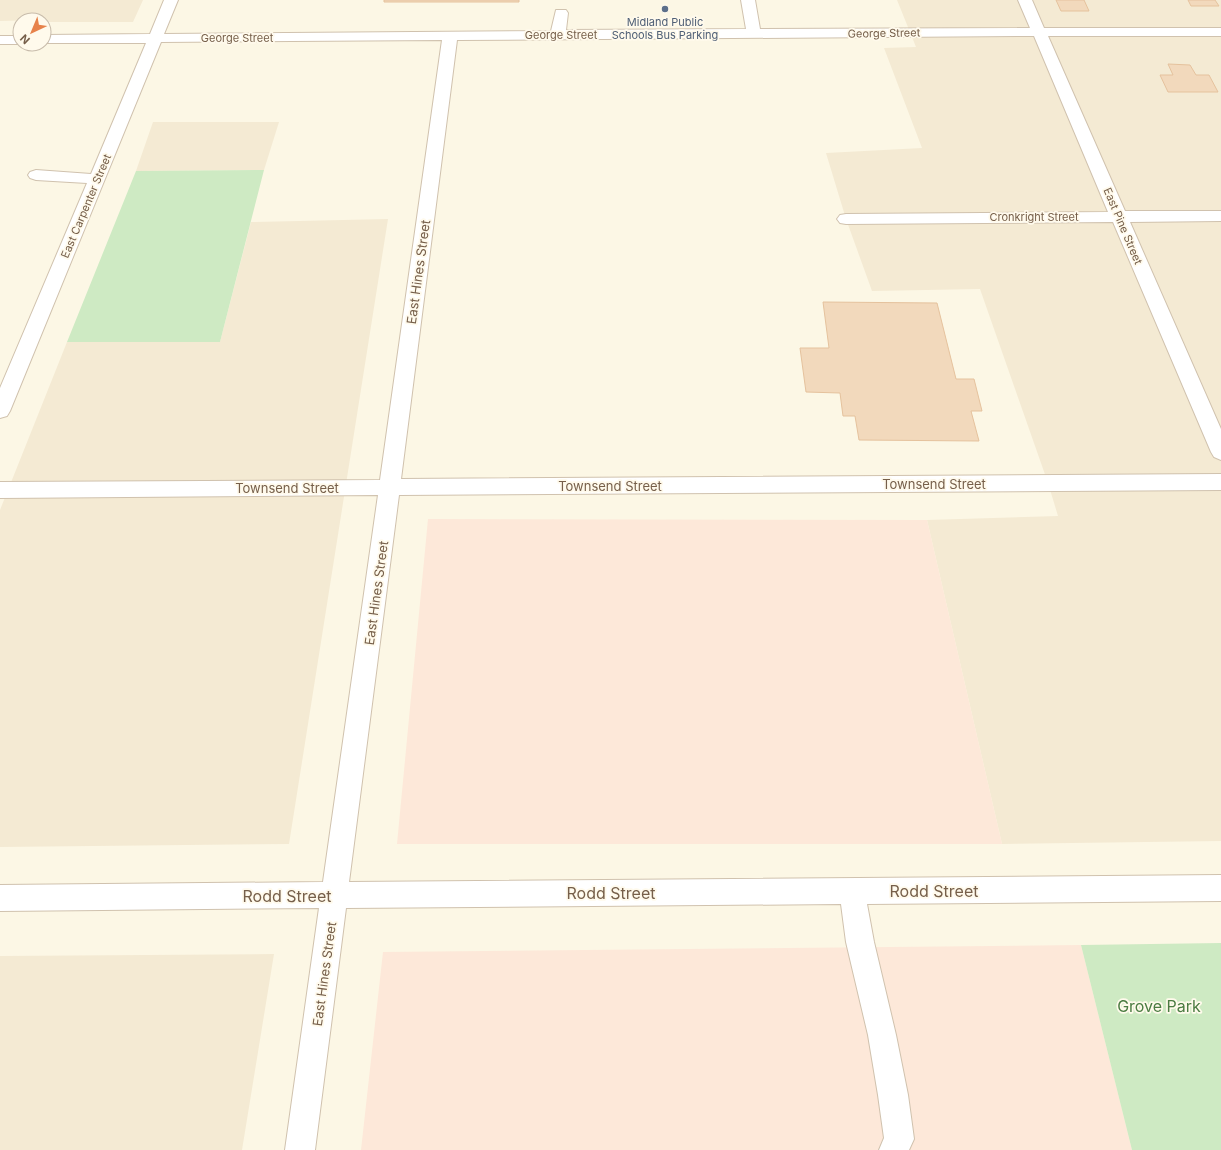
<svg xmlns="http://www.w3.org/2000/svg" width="1221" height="1150" font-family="Inter,sans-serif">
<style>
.residential{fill:#f4ead3}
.commercial{fill:#fde8d9}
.green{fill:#ceeac3}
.building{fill:#f2d9bc;stroke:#e5c29d}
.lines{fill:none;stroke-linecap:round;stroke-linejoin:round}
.minor-casing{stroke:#d0c2ae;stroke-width:2}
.minor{fill:#fff;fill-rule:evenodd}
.service-dot{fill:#5c6f8a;stroke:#fffaec;stroke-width:1.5}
.labels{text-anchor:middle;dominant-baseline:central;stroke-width:3.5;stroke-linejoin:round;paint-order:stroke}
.far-service-label{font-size:11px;fill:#4e5e75;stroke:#fffaec}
.far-street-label{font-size:11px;fill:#765f4a;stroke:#fffaec}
.street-label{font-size:13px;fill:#765f4a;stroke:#fffaec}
.near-street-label{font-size:16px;fill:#765f4a;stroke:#fffaec}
.near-park-label{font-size:16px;fill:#4b7c42;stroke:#fffaec}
</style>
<rect width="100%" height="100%" fill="#fcf7e5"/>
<path class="residential" d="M0 0H143L133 22H44V20L0 21Z
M897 0H1221V841L1002 844 927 520 1058 516 1048 483 980 289 872 291 846 219 826 153 922 148 884 48 916 47Z
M153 122H279L264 170 136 171Z
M388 219 289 844 0 847V510L67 342H220L251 222Z
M274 954 242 1150H0V956Z"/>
<path class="commercial" d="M428 519 927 520 1002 844H397Z
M1081 945 1132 1150H361L383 952Z"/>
<path class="green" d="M264 170 220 342H67L136 171Z
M1221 943V1150H1132L1081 945Z"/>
<path class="building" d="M384 0H519V2H384Z
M1056 0H1084L1089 11H1061Z
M1188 0H1215L1219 6H1191Z
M1168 64 1190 65 1196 75H1209L1218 92H1168L1160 75H1173Z
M823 302 937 303 956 379H974L982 411H971L979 441 859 440 855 416H843L840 393 806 392 800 348H829Z"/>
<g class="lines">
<g class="minor-casing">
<path id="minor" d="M164 0H178L164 34 551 31 556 10H566L568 13 566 30 746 29 741 0H755L760 29 1030 28 1018 0H1032L1044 28H1221V36H1048L1125 211H1221V221L1130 222 1221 429V460L1214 457 1211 452 1113 222 846 224 840 223 837 219 840 215 846 214 1108 212 1034 36 457 40 401 479 1221 474V490L399 495 349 882 1221 875V901L867 904 874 942 896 1035 908 1095 914 1139 909 1150H879L884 1138 878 1095 868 1035 846 942 841 904 346 908 315 1150H285L319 908 0 911V885L323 882 378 495 0 498V482L380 480 442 40 161 42 10 411 7 416 0 418V388L87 183 36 180 30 178 28 175 30 172 36 170 91 174 146 43H44V35L150 34Z
M0 36H20L21 44H0Z"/>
</g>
<use href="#minor" class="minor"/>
</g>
<circle class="service-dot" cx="665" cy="9" r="4"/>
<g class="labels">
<g class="far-service-label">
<text x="665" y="22">Midland Public<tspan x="665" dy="13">Schools Bus Parking</tspan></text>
</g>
<g class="far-street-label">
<text transform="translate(884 33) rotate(-1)">George Street</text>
<text x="561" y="35">George Street</text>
<text x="237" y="38">George Street</text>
<text transform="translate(86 206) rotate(-67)">East Carpenter Street</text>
<text x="1034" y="217">Cronkright Street</text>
<text transform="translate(1123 226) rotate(67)">East Pine Street</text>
</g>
<g class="street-label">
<text transform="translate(418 272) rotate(-82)">East Hines Street</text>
<text x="934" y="484">Townsend Street</text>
<text x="610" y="486">Townsend Street</text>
<text x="287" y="488">Townsend Street</text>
<text transform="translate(376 593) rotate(-82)">East Hines Street</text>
<text transform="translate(324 974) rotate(-82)">East Hines Street</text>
</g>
<g class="near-street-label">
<text x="934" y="891">Rodd Street</text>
<text x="611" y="893">Rodd Street</text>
<text x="287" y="896">Rodd Street</text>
</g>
<g class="near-park-label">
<text x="1159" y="1006">Grove Park</text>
</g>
</g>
<g transform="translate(32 32) rotate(224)"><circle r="19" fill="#fffaec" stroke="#c8bcab"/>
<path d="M0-3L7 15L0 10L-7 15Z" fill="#e7824a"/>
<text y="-6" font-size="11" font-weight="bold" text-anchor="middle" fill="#765f4a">N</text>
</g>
</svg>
